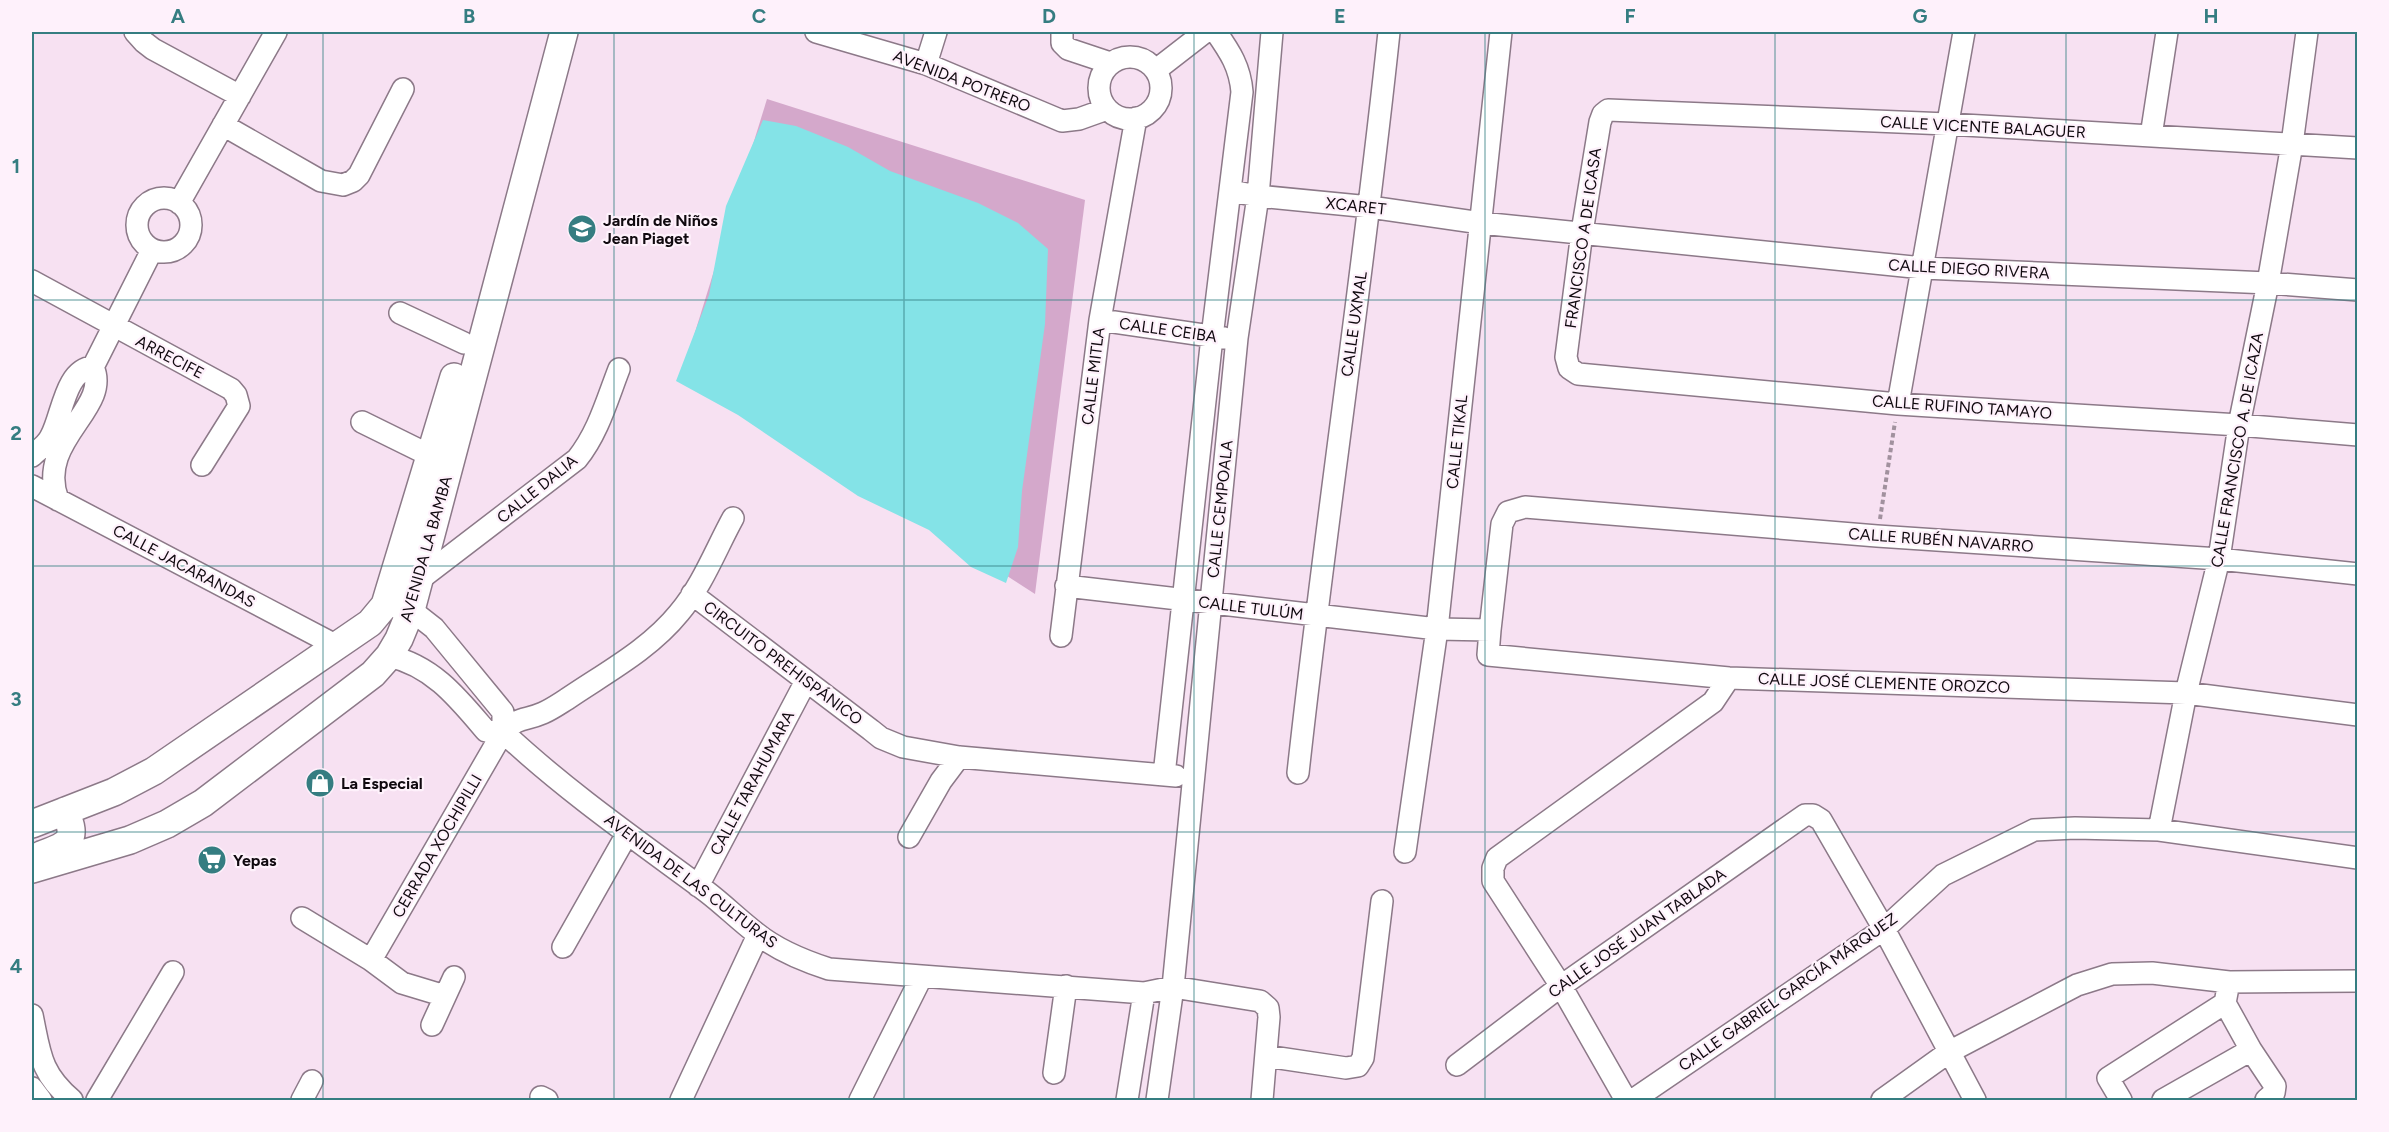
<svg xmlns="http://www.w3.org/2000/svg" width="2389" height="1132" font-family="Figtree,sans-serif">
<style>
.green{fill:#d4a8cb}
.water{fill:#84e3e7}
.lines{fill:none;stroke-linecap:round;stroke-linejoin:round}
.minor-casing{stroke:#8c7988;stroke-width:24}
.tertiary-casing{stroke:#8c7988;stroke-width:30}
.path{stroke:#a1919e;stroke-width:4;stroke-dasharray:4.5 3;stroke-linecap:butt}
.minor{stroke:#fff;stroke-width:21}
.tertiary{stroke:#fff;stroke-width:27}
.grid{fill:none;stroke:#357d81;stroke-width:1.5;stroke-opacity:0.55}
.labels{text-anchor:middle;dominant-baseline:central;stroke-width:4.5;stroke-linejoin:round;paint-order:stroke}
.street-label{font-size:16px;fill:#10090f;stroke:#fef1fb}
.poi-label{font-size:16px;font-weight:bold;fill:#10090f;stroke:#fef1fb;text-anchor:start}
.neatline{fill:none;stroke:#357d81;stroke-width:2}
.grid-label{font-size:20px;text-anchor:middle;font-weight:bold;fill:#357d81}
</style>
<rect width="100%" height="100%" fill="#f7e1f2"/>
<path class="green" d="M767 99 1085 200 1035 594 684 368Z"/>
<path class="water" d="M763 120 796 126 848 147 890 171 978 203 1018 223 1048 249 1045 324 1022 491 1018 547 1006 583 971 567 929 530 858 496 738 415 676 381 709 295 726 206Z"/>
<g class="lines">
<g class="minor-casing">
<path id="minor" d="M135 32 144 42 153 49 240 96
M816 32 926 64 1062 121 1079 119 1107 109
M1062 32V43L1068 49 1110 63
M1099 88a31 31 0 1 1 62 0a31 31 0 1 1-62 0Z
M926 64 936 32
M1156 70 1205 32
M223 125 321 181 343 185 353 181 359 175 403 89
M2151 136 2167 32
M2358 148 1947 124 1608 110 1603 114 1600 122 1582 232 1566 357 1569 368 1578 374 1898 404 2239 425 2358 435
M1231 191 1258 196 1370 207 1481 223 1923 268 2268 283 2358 290
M137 225a27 27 0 1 1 54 0a27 27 0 1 1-54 0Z
M179 203 276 32
M32 281 231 389 236 395 239 406 202 465
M400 313 464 343
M1100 320 1224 338
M1898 404 1964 32
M362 422 431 456
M32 456C38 450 47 445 51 436 62 417 65 369 93 367
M32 486 337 646
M58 500C35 440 112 409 93 367L152 250
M419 580 577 459C598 433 607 400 619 369
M1066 586 1437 629 1490 630 1488 655 1729 678 2186 693 2358 715
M692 594 871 730 881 738 903 747 959 757 1176 776
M398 608 411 610 434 628 503 712V732
M1490 630 1502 524 1508 512 1525 507 1877 536 2219 559 2358 574
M1061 636 1100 320 1136 118
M389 656C433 666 458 698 486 731L503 732C566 791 638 841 707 892 724 905 739 920 756 933 777 950 804 961 829 969L1144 993 1173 987 1260 1001 1268 1008 1269 1017 1262 1100
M1298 773C1325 526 1363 279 1389 32
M1164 775 1212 337 1242 92C1240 67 1230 52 1216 32
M2159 830 2186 693 2219 559 2239 425 2268 283 2292 144 2307 32
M909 837 941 781 959 757
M1405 852 1437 629 1501 32
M698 886 806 681
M302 918 371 960 402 983 445 996
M563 947 627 834
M371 960 503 732C519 716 525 721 543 713 552 709 559 704 567 699 605 673 649 650 679 613 702 586 716 549 733 518
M2225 1003 2251 1050 2275 1086 2274 1093 2266 1100
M32 1015C40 1053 40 1073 72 1100
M432 1025 454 977
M1266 1056 1346 1068 1358 1066 1363 1058 1382 901
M1457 1065 1561 986 1805 815H1813L1821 820 1884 929 1975 1100
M1054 1073 1066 986
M32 1088 41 1100
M541 1097 547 1100
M97 1100 173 972
M302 1100 312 1081
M681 1100 758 935
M860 1100 922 976
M1127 1100 1144 993
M1157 1100 1173 987 1237 338 1258 196 1272 32
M1626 1100 1561 986 1493 881V868L1497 858 1713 702 1729 678
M1633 1100 1884 929 1943 875 2034 830 2075 828 2159 830 2358 858
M1882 1100 1949 1052 2077 985 2112 974 2152 973 2229 982 2358 981
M2121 1100 2108 1078 2225 1003 2229 982
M2163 1100 2251 1050"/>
</g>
<g class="tertiary-casing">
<path id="tertiary" d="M32 824 114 792 154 771 370 623 385 605 388 595 454 377
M41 855C68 845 79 841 65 811
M32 869 130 840 167 824 203 803 373 674 389 656 399 639 411 610 564 32"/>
</g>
<path class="path" d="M1880 519 1895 422"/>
<use href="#minor" class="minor"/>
<use href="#tertiary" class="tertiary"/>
</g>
<path class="grid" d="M323 32V1100M614 32V1100M904 32V1100M1194 32V1100M1485 32V1100M1775 32V1100M2066 32V1100M32 300H2358M32 566H2358M32 832H2358"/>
<defs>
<g id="school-disc" transform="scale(1.5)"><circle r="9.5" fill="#357d81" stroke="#fef1fb"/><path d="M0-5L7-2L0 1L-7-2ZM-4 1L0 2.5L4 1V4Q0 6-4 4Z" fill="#fff"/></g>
<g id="shop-disc" transform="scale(1.5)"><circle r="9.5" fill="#357d81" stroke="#fef1fb"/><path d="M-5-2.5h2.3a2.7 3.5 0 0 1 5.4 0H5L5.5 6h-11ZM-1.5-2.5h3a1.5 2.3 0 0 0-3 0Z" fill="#fff"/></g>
<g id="supermarket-disc" transform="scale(1.5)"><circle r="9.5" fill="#357d81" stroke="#fef1fb"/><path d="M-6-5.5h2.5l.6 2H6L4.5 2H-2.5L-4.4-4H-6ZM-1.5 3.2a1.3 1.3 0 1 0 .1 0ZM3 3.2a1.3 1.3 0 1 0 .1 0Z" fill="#fff"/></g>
</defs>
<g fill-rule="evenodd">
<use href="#school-disc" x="582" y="229"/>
<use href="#shop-disc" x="320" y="783"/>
<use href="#supermarket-disc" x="212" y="860"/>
</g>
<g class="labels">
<g class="street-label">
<text transform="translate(962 81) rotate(21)">AVENIDA POTRERO</text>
<text transform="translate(1983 127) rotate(3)">CALLE VICENTE BALAGUER</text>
<text transform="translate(1356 206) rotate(6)">XCARET</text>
<text transform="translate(1583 238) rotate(-82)">FRANCISCO A DE ICASA</text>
<text transform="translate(1969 269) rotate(3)">CALLE DIEGO RIVERA</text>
<text transform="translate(1354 324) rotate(-82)">CALLE UXMAL</text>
<text transform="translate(1168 330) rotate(8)">CALLE CEIBA</text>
<text transform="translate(170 357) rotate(28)">ARRECIFE</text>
<text transform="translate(1093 376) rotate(-83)">CALLE MITLA</text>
<text transform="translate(1962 407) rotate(4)">CALLE RUFINO TAMAYO</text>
<text transform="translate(1457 442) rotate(-84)">CALLE TIKAL</text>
<text transform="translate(2237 450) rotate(-80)">CALLE FRANCISCO A. DE ICAZA</text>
<text transform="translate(537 489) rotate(-39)">CALLE DALIA</text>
<text transform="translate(1220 509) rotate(-84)">CALLE CEMPOALA</text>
<text transform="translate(1941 540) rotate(4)">CALLE RUBÉN NAVARRO</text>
<text transform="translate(426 549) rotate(-74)">AVENIDA LA BAMBA</text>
<text transform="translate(184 566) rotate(28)">CALLE JACARANDAS</text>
<text transform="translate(1251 608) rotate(7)">CALLE TULÚM</text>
<text transform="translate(783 663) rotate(37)">CIRCUITO PREHISPÁNICO</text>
<text transform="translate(1884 683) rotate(2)">CALLE JOSÉ CLEMENTE OROZCO</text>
<text transform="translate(752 783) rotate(-62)">CALLE TARAHUMARA</text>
<text transform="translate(437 846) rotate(-60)">CERRADA XOCHIPILLI</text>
<text transform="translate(691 881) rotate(37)">AVENIDA DE LAS CULTURAS</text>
<text transform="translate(1637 933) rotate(-35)">CALLE JOSÉ JUAN TABLADA</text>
<text transform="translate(1788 992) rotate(-35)">CALLE GABRIEL GARCÍA MÁRQUEZ</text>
</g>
<g class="poi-label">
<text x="603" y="220">Jardín de Niños<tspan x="603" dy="18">Jean Piaget</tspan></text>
<text x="341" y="783">La Especial</text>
<text x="233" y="860">Yepas</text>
</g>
</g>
<rect width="2389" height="1132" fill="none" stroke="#fef1fb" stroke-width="66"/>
<rect x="33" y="33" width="2323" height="1066" class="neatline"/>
<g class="grid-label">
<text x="178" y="23">A</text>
<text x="469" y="23">B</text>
<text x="759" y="23">C</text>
<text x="1049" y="23">D</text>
<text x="1340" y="23">E</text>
<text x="1630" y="23">F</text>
<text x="1920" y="23">G</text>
<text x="2211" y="23">H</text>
<text x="16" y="173">1</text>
<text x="16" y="440">2</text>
<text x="16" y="706">3</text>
<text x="16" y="973">4</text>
</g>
</svg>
